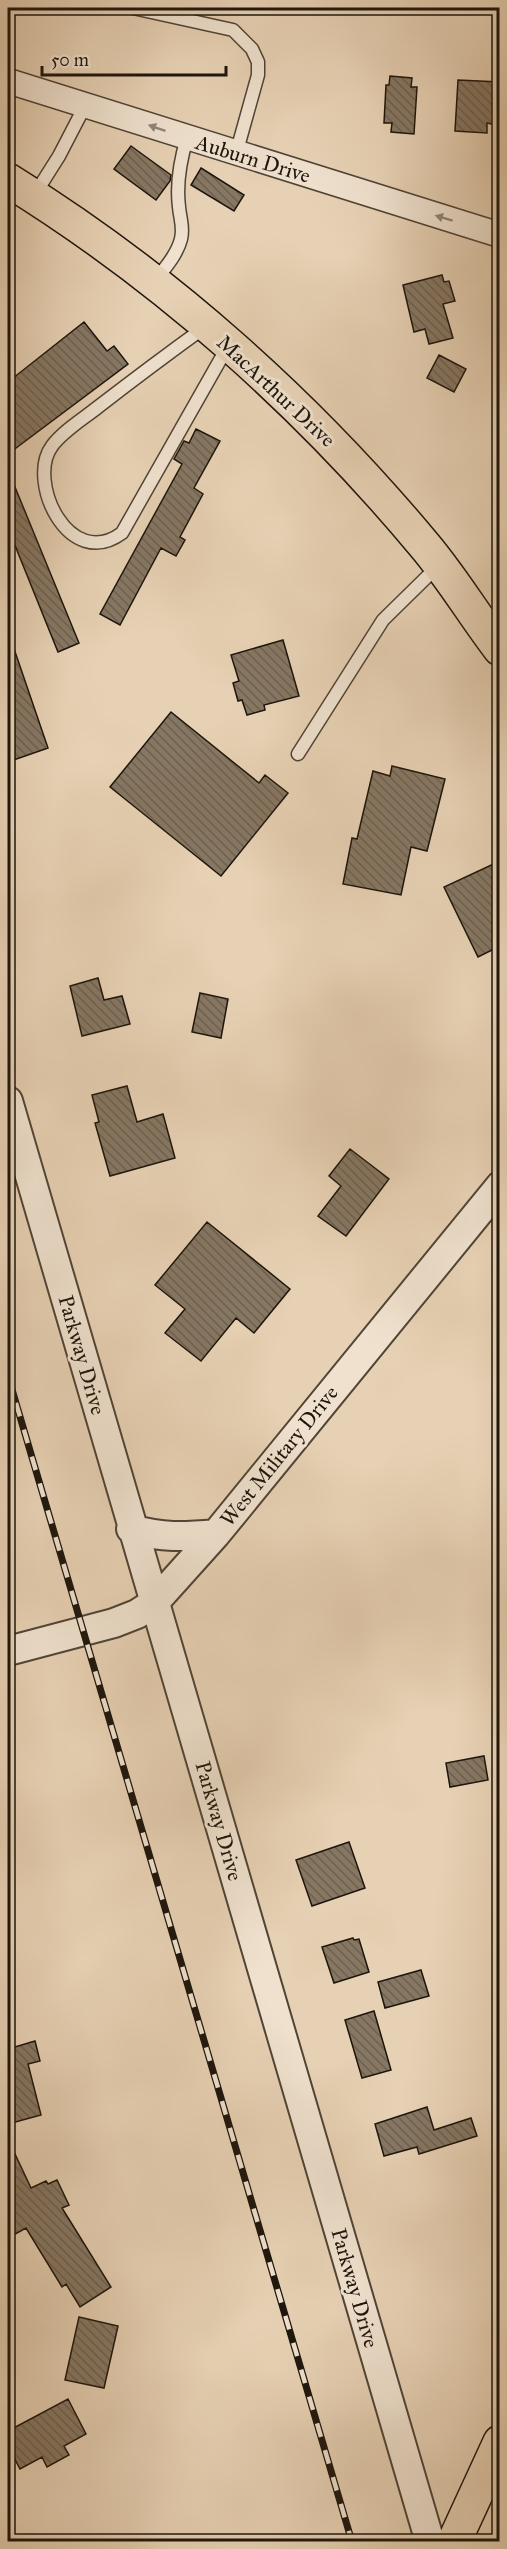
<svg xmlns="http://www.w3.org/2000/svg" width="507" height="2549" font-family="'IM FELL Great Primer',serif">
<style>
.building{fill:url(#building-back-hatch);stroke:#1d150c;stroke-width:1.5}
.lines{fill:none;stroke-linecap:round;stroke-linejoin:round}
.service-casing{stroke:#504436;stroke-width:15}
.minor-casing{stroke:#504436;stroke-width:27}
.tertiary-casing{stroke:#504436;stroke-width:32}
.primary-casing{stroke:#1d150c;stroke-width:36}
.service{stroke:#efe1ce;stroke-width:12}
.minor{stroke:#efe1ce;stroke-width:24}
.tertiary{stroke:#efe1ce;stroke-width:28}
.primary{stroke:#e7d1b4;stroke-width:33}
.rail-casing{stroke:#1d150c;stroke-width:7}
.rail{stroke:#efe1ce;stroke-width:4.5;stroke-dasharray:14;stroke-linecap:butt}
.oneway{fill:#908577}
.labels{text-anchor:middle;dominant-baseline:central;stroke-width:6;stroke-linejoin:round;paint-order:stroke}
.street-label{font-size:21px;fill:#1d150c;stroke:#efe1ce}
</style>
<defs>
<pattern id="building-back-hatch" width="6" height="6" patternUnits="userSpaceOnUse" patternTransform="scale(1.5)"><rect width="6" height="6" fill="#867763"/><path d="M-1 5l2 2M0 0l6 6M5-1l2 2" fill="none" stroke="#6d6050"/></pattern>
</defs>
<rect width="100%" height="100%" fill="#e7d1b4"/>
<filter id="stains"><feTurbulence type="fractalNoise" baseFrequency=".00333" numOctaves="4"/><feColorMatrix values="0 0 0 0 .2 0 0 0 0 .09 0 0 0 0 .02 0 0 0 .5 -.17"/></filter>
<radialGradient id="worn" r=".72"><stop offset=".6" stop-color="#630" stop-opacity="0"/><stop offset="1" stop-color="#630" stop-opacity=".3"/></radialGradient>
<path class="building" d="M390 76 412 78 411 87H417L414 134 391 132 392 123H384L386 85H389Z
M458 80 500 82V126L487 123V133L455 131Z
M131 146 171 175 170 181 156 200 114 169Z
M201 168 244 195 234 211 191 185Z
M442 275 444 282 449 281 455 301 443 304 453 338 429 344 425 329 414 332 403 285Z
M84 322 107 351 114 346 128 364 8 454V382Z
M439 355 466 369 454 392 427 378Z
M196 429 220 441 194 488 203 494 180 537 185 540 176 556 161 548 120 625 100 614 182 464 174 459 184 441 189 443Z
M8 470 79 643 58 652 8 528Z
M8 640H11L48 748 8 762Z
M283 640 299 696 264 705 265 710 247 715 242 700 238 701 233 683 239 681 231 655Z
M171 712 259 783 265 775 288 793 221 876 110 787Z
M392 766 445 779 427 851 411 847 401 895 343 884 352 838 357 839 373 771 390 776Z
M500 861V946L478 957 444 887Z
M98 978 104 1000 122 996 130 1024 82 1036 70 986Z
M200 993 228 999 221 1038 192 1032Z
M127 1086 137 1122 163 1114 175 1158 110 1176 95 1123 99 1122 92 1095Z
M350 1149 389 1179 346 1236 318 1216 341 1186 329 1176Z
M207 1222 290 1289 254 1333 236 1318 201 1361 165 1333 185 1309 155 1285Z
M484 1756 488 1780 450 1787 446 1763Z
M349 1842 365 1888 312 1906 296 1860Z
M353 1938 354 1940 359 1939 369 1972 334 1983 322 1947Z
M421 1970 429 1996 385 2008 378 1982Z
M374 2011 391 2070 362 2078 345 2020Z
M35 2041 40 2061 28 2064 41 2115 8 2124V2083L14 2081 8 2058V2049Z
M427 2107 434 2130 471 2118 477 2136 419 2154 417 2147 384 2156 375 2124Z
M8 2139 31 2188 46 2181 48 2184 57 2180 69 2205 62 2208 111 2287 80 2307 66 2284 62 2287 26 2228 8 2238Z
M79 2317 118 2326 104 2388 65 2380Z
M68 2399 86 2434 64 2446 69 2455 47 2467 42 2457 20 2469 8 2446V2431Z"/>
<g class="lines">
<g class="service-casing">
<path id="service" d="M133 8 233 30 252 49 258 62V75L236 154
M35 194 59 156 86 104
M154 282C164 269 177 255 181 239 184 227 180 219 179 207 176 183 180 161 187 138
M205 327C169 353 133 380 98 407 83 419 63 431 52 446 26 481 69 572 122 533L228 346
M298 754 383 620 438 566"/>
</g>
<g class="minor-casing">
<path id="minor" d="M8 81 500 235"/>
</g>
<g class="tertiary-casing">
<path id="tertiary" d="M8 1101 430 2542
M131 1529C163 1538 183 1537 216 1534
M8 1651 114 1623 137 1614 154 1603 216 1534 500 1186"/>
</g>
<g class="primary-casing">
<path id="primary" d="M8 180C165 277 307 404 425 546 452 578 474 615 500 649
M454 2542 500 2442"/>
</g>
<use href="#service" class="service"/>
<use href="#minor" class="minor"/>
<use href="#tertiary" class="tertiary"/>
<use href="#primary" class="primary"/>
<g class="rail-casing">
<path id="rail" d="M8 1376 352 2542"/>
</g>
<use href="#rail" class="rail"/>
</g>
<defs><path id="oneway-solid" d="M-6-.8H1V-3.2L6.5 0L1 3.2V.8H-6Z" transform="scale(1.5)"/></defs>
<g class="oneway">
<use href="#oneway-solid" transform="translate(157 128) rotate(-161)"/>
<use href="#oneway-solid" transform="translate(444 218) rotate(-163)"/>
</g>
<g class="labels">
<g class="street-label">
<text transform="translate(253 159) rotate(17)">Auburn Drive</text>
<text transform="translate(276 391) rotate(43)">MacArthur Drive</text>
<text transform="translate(82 1355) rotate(74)">Parkway Drive</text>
<text transform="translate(279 1456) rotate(-51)">West Military Drive</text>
<text transform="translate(219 1821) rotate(74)">Parkway Drive</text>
<text transform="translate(355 2288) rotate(74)">Parkway Drive</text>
</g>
</g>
<rect width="507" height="2549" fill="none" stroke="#e7d1b4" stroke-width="30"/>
<rect x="9" y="9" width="489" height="2531" fill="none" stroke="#1d150c" stroke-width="3"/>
<rect x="15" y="15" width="477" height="2519" fill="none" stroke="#1d150c" stroke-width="1.5"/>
<path d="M42 66v9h184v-9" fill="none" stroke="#1d150c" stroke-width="3"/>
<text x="51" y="66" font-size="18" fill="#1d150c" stroke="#efe1ce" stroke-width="4.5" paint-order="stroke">50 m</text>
<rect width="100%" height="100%" filter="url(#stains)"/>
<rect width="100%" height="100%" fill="url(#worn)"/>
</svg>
